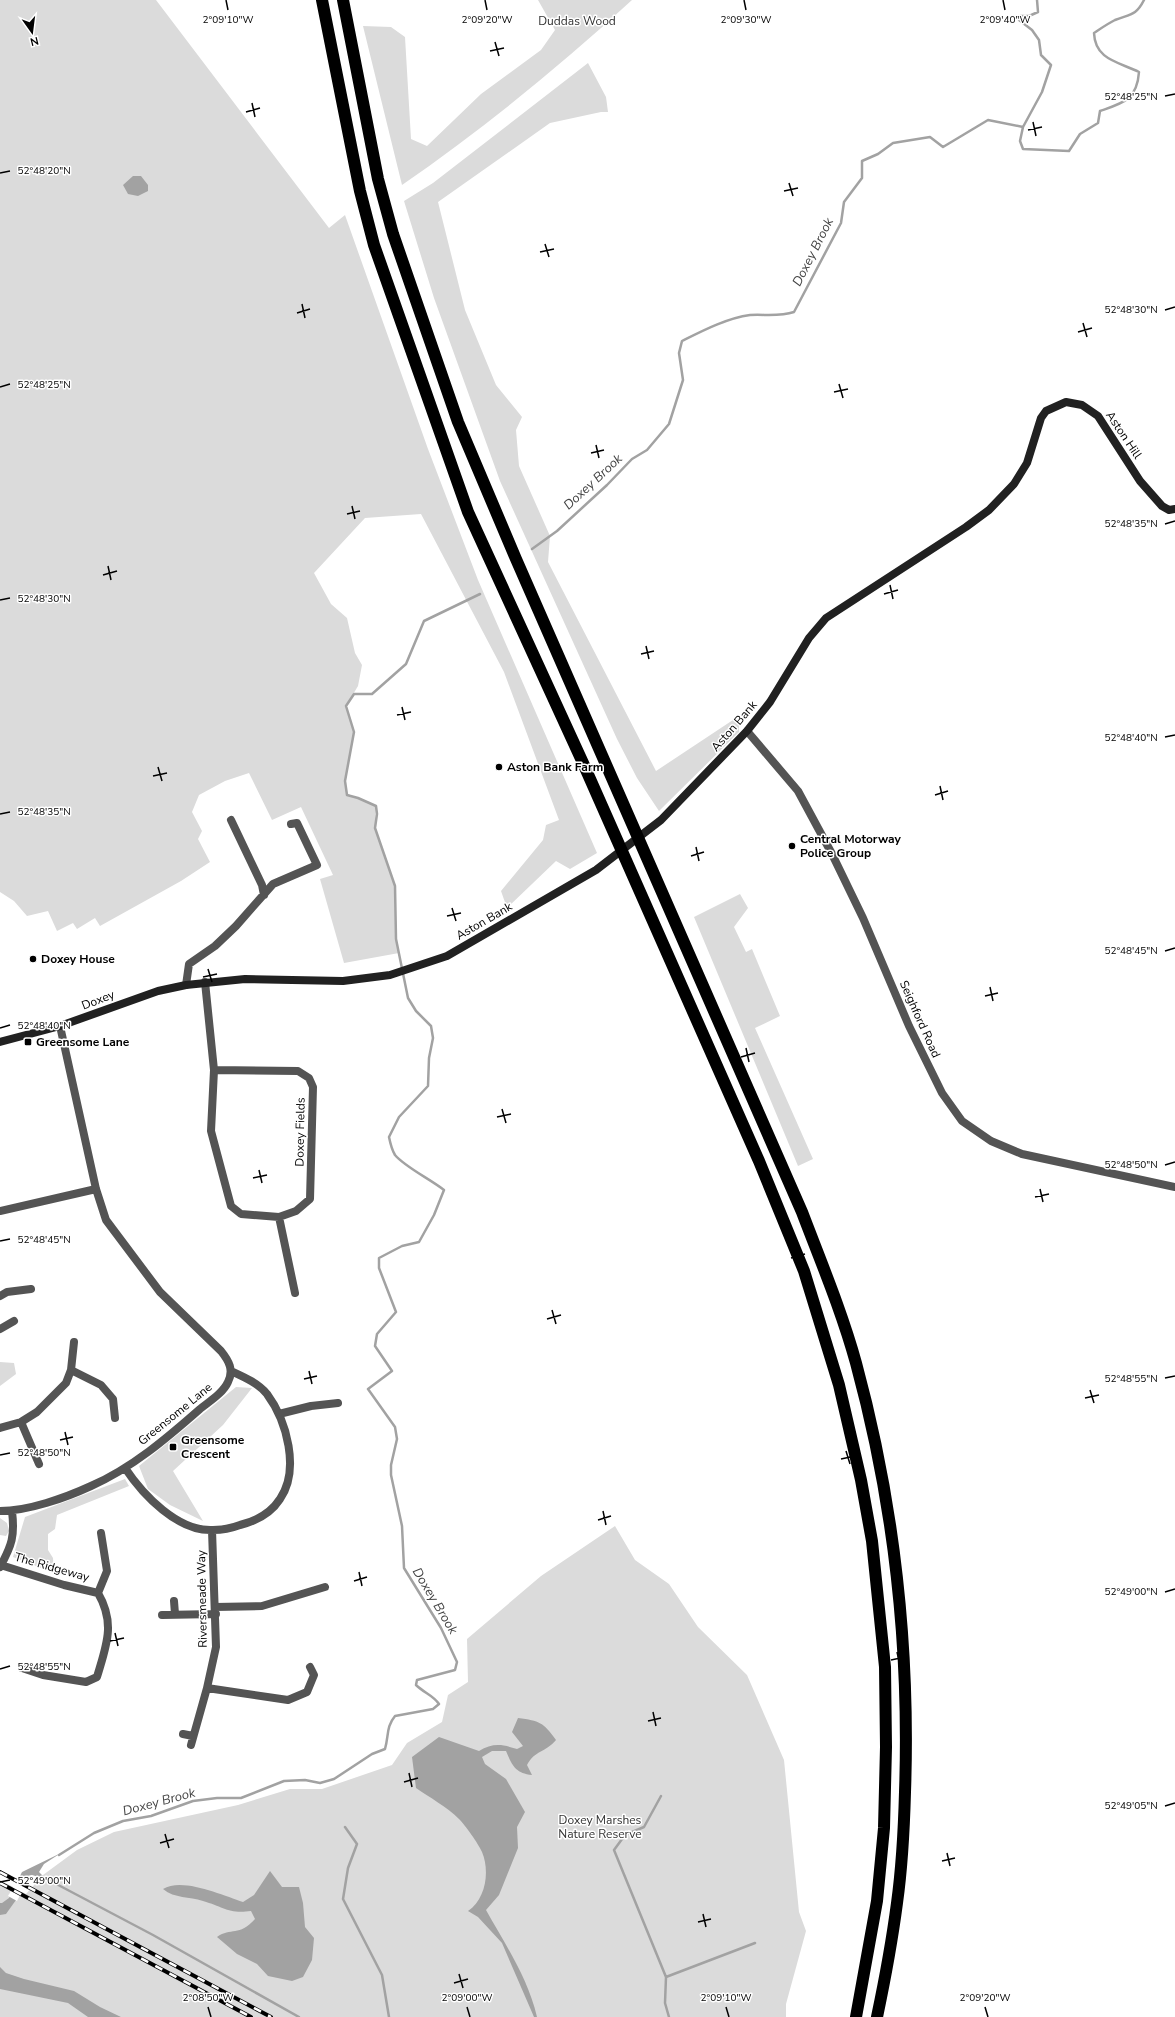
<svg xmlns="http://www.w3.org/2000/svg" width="1175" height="2017" font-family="'Nunito Sans',sans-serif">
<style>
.green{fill:#dbdbdb}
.water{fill:#a2a2a2}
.pier{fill:#fff}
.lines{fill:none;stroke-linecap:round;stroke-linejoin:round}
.stream{stroke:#a2a2a2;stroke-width:2.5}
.street{stroke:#545454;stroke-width:8}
.secondary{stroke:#212121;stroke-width:8}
.highway{stroke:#000;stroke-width:12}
.rail-casing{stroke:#000;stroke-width:4}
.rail{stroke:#fff;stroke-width:2.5;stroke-dasharray:8;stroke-linecap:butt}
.ticks{fill:none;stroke:#000;stroke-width:1.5}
.poi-dot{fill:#000;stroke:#fff;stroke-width:1.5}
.labels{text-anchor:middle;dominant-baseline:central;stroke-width:3;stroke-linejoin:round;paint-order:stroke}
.park-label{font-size:12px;fill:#323232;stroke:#fff}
.street-label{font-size:12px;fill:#000;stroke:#fff}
.poi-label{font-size:12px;font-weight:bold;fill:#000;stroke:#fff;text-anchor:start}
.water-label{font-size:13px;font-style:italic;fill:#434343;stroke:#fff}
.ticks-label{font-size:10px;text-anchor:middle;fill:#000;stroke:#fff;stroke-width:3;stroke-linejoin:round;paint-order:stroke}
</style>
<rect width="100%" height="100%" fill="#fff"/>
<path class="green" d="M0 0H156L329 228 345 215 428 449 478 580 597 853 570 869 556 861 507 908 501 891 543 840 546 825 559 820 504 672 421 514 365 518 314 573 331 604 347 618 355 653 362 665 358 686 346 706 354 732 345 781 347 794 376 806 375 828 395 886 396 939 399 953 344 963 320 879 333 875 301 807 272 820 249 773 225 781 199 795 192 812 202 831 198 839 210 862 181 881 100 926 95 918 77 929 73 923 57 931 48 911 27 916 14 901 0 892Z
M538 0H632C559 67 483 129 402 185L363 26 391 27 405 37 411 139 427 146 481 94 541 50 555 30Z
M588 63 606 97 608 112H601L550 123 438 202 465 310 496 385 522 417 516 430 519 466 550 536 548 562 656 771 739 716V732L659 811 637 778 617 739 500 481 434 298 404 201 433 183Z
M740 894 748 908 734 927 746 952 752 949 780 1016 755 1028 813 1159 798 1166 694 917Z
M0 1362 14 1363 16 1374 0 1386Z
M236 1387 252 1388 223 1425 173 1471 203 1521 170 1505 148 1489 139 1466Z
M125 1479 129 1486 57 1515 55 1529 48 1534V1550L53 1558 54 1573 13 1557 25 1517Z
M0 1518 7 1523 9 1531 6 1536 0 1535Z
M615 1526 635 1560 669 1584 698 1627 747 1675 784 1760 799 1912 806 1931 786 2004V2017H0V1880L26 1894 43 1875 77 1850 114 1832 238 1805 290 1789H322L392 1765 407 1743 442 1722 448 1695 468 1682 467 1639 541 1576Z"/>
<path class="water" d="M133 176H141L148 185V191L138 196 128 194 123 185Z
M518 1718C540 1721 543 1722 556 1740 545 1753 535 1750 527 1765L532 1775C515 1773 512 1765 506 1751H492L482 1757 485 1764 506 1779 525 1812 517 1827 518 1848 499 1895 486 1910C505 1944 528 1978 537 2017H534L502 1943 478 1917 468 1911C486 1899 490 1871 482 1852 478 1843 465 1825 459 1819 447 1807 429 1797 416 1788L412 1757 439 1737 479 1751C492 1743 502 1744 517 1749L523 1746 512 1732Z
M61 1853 44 1864 39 1872 46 1879 32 1875 27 1876 16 1900 6 1914 0 1915V1903H2L9 1898 22 1872Z
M270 1871 282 1887H299L303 1903 305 1927 314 1938 312 1960 303 1977 292 1981 268 1976 257 1964 237 1954 217 1937C231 1927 239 1937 255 1919L251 1911C228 1914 224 1907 203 1901 189 1896 175 1899 163 1889 182 1877 222 1895 243 1902L254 1895Z
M0 1967 6 1973 24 1979 74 1991 100 2007 121 2017H88L68 2003 0 1989Z"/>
<path class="pier" d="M19 1877 27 1881 17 1901 8 1896Z"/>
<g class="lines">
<path class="stream" d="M1023 127 1042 92 1051 65 1041 55 1039 40 1032 30 1019 20 1020 16H1029L1038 12 1037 0
M532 549 557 531 607 485 632 459 647 450 669 424 683 380 679 353 682 341C702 331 727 318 750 315 764 314 779 317 794 312L841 223 844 202 862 178V161L878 154 893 143 930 137 943 147 988 120 1023 127 1020 141 1023 149 1069 151 1080 134 1098 123 1100 111C1123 103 1137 100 1139 72 1119 62 1095 60 1094 33 1100 29 1107 24 1115 20 1130 14 1136 16 1144 0
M661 1796 644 1827 625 1835 614 1850 666 1977 665 2003 669 2017
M345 1827 357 1844 348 1868 343 1899 382 1975 389 2017
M59 1855 94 1833 123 1821 151 1816 193 1801 217 1798H241L284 1781 305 1780 320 1783 334 1779 372 1754 385 1749C389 1735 386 1727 395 1716L433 1709 439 1704C433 1695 424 1693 416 1685L417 1680 455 1670 457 1662 441 1628 404 1568 402 1526 391 1475V1465L397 1439 395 1427 368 1389 392 1371 375 1346 377 1334 396 1312 379 1268V1258L402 1246 419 1242 434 1215 444 1190C430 1179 405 1167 395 1155 392 1150 390 1142 389 1137L399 1117 428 1086 429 1058 433 1038 431 1026 416 1011 408 998 396 939 395 886 375 828 377 814 376 806 358 798 347 795 345 781 354 732 346 706 354 694H372L406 664 424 621 480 594
M45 1878 153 1935 299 2017
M666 1977 755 1943"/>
<path class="street" d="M747 731 798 791 832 854 863 918 909 1026 942 1093 962 1121 991 1141 1022 1154 1175 1187
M231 820 262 885 264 895
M205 982 214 1070 211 1131 231 1206 241 1214 279 1217 295 1293
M186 985 189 964 215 946 236 926 273 884 317 865 297 823 291 824
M214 1070 298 1071 309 1078 313 1087 310 1199 296 1211 279 1217
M0 1211 96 1189
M0 1296 7 1292 31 1289
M0 1329 14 1321
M71 1370 101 1385 113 1399 115 1418
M279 1414 311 1406 338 1403
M21 1422 39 1464
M0 1428 21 1422 37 1412 66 1383 71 1370 74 1342
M125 1468C143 1495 178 1532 213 1530 222 1530 232 1528 240 1525 256 1521 271 1513 280 1499 300 1470 287 1421 267 1394 258 1383 244 1377 231 1371
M0 1511C28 1511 65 1498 91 1486 132 1468 167 1438 200 1409 210 1401 223 1393 228 1382 234 1370 229 1361 221 1351L160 1292 106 1220 96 1189 60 1026
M1 1565 64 1585 98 1593C116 1624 106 1646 97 1677L86 1682 43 1675 22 1668
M0 1567C12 1545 15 1536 12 1511
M98 1593 107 1571 101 1533
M174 1601 175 1614
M215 1607 262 1606 325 1587
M162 1615 216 1614
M207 1688 288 1700 307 1692 314 1675 310 1667
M183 1734 193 1736
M191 1745 207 1688 216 1647 212 1530"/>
<path class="secondary" d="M0 1042 60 1026 158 991 186 985 245 979 343 981 390 975 447 956 596 870 661 820 747 731 770 702 809 638 826 618 966 527 989 510 1014 484 1027 463 1041 418 1046 411 1066 402 1082 405 1098 416 1140 481 1162 506 1169 510 1175 509"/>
<path class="highway" d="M322 0 360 191 374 245 468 512 583 763 759 1161 804 1271 839 1385 861 1480 872 1541 885 1667 886 1747 884 1828 877 1901 856 2017
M343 0 378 179 393 234 458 422 516 559 802 1212C821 1262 842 1312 856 1363 894 1503 910 1648 905 1792 904 1829 902 1867 897 1903 892 1941 885 1979 877 2017"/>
<g class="rail-casing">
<path id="rail" d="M0 1872 271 2017
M0 1883 251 2017"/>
</g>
<use href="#rail" class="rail"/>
</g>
<path class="ticks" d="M226 0 228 10M485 0 487 10M744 0 746 10M1003 0 1005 10M495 42 499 56M490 51 504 48M1165 96 1175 94M252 103 255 117M246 112 260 108M1033 122 1036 136M1028 130 1042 127M0 173 10 171M789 183 793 196M784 191 798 188M545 244 549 257M540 252 554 249M302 304 305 318M1165 310 1175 307M297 313 310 309M1083 323 1087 337M1078 332 1092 328M839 384 843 398M0 387 10 384M834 392 848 389M596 445 599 458M591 453 604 450M352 506 355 519M347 514 360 511M1165 524 1175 521M108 566 111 580M103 575 117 571M890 585 893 599M884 594 898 590M0 600 10 598M646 646 649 659M641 654 654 651M402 707 405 720M397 715 411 712M1165 737 1175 735M158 767 162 781M153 776 167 773M940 786 943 800M935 795 948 791M0 814 10 812M696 847 699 861M691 856 704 852M452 908 456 921M447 916 461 913M1165 951 1175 948M208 969 212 982M203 977 217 974M990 987 993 1001M985 996 998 993M0 1028 10 1025M746 1048 749 1062M741 1057 755 1053M502 1109 506 1123M497 1117 511 1114M1165 1165 1175 1162M259 1170 262 1183M253 1178 267 1175M1040 1189 1043 1202M1035 1197 1049 1194M0 1241 10 1239M796 1249 800 1263M791 1258 805 1254M552 1310 556 1324M547 1319 561 1315M309 1371 312 1384M1165 1378 1175 1376M304 1379 317 1376M1090 1390 1094 1403M1085 1398 1099 1395M65 1432 68 1445M60 1440 73 1437M846 1451 850 1464M0 1455 10 1453M841 1459 855 1456M603 1511 606 1525M598 1520 611 1516M359 1572 362 1586M354 1581 367 1577M1165 1592 1175 1589M115 1633 118 1646M110 1641 124 1638M897 1652 900 1665M891 1660 905 1657M0 1669 10 1666M653 1712 656 1726M648 1721 661 1718M409 1773 412 1787M404 1782 418 1778M1165 1806 1175 1803M165 1834 169 1848M160 1843 174 1839M947 1853 950 1866M942 1861 955 1858M0 1882 10 1880M703 1914 706 1927M698 1922 711 1919M459 1974 463 1988M454 1983 468 1979M208 2007 211 2017M467 2007 470 2017M726 2007 729 2017M985 2007 988 2017"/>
<g class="poi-dot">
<circle cx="499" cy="767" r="4"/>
<circle cx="792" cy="846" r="4"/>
<circle cx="33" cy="959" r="4"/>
<rect x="24" y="1038" width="8" height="8" rx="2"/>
<rect x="169" y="1443" width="8" height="8" rx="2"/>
</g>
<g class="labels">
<g class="park-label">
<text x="577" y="21">Duddas Wood</text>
<text x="600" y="1820">Doxey Marshes<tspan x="600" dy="14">Nature Reserve</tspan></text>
</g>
<g class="street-label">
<text transform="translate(1124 435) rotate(56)">Aston Hill</text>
<text transform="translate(734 726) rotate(-49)">Aston Bank</text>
<text transform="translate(484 921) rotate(-30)">Aston Bank</text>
<text transform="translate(98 1000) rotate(-21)">Doxey</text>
<text transform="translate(920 1019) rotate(66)">Seighford Road</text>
<text transform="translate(300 1132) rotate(-89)">Doxey Fields</text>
<text transform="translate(175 1414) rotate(-39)">Greensome Lane</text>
<text transform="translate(52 1567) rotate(16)">The Ridgeway</text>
<text transform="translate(202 1599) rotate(-91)">Riversmeade Way</text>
</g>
<g class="poi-label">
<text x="507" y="767">Aston Bank Farm</text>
<text x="800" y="839">Central Motorway<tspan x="800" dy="14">Police Group</tspan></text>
<text x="41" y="959">Doxey House</text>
<text x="36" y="1042">Greensome Lane</text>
<text x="181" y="1440">Greensome<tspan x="181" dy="14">Crescent</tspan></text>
</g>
<g class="water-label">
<text transform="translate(813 252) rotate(-63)">Doxey Brook</text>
<text transform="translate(593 482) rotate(-43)">Doxey Brook</text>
<text transform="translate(435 1601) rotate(59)">Doxey Brook</text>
<text transform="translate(159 1802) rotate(-15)">Doxey Brook</text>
</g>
</g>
<g class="ticks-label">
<text x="1005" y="23">2°09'40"W</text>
<text x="228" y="23">2°09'10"W</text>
<text x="487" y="23">2°09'20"W</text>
<text x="746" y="23">2°09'30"W</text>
<text x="1131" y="100">52°48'25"N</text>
<text x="44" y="174">52°48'20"N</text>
<text x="1131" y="313">52°48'30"N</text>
<text x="44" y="388">52°48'25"N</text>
<text x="1131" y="527">52°48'35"N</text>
<text x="44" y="602">52°48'30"N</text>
<text x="1131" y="741">52°48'40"N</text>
<text x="44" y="815">52°48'35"N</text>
<text x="1131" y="954">52°48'45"N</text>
<text x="44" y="1029">52°48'40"N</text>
<text x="1131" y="1168">52°48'50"N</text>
<text x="44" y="1243">52°48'45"N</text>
<text x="1131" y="1382">52°48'55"N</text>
<text x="44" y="1456">52°48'50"N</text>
<text x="1131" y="1595">52°49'00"N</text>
<text x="44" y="1670">52°48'55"N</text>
<text x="1131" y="1809">52°49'05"N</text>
<text x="44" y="1884">52°49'00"N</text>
<text x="208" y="2001">2°08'50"W</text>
<text x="467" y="2001">2°09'00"W</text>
<text x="726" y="2001">2°09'10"W</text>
<text x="985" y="2001">2°09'20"W</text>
</g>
<g transform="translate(32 32) rotate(166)" stroke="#ffffff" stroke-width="3" paint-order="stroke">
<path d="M0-3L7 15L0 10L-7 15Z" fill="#000000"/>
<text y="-6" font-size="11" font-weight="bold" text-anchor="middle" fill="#000000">N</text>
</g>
</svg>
